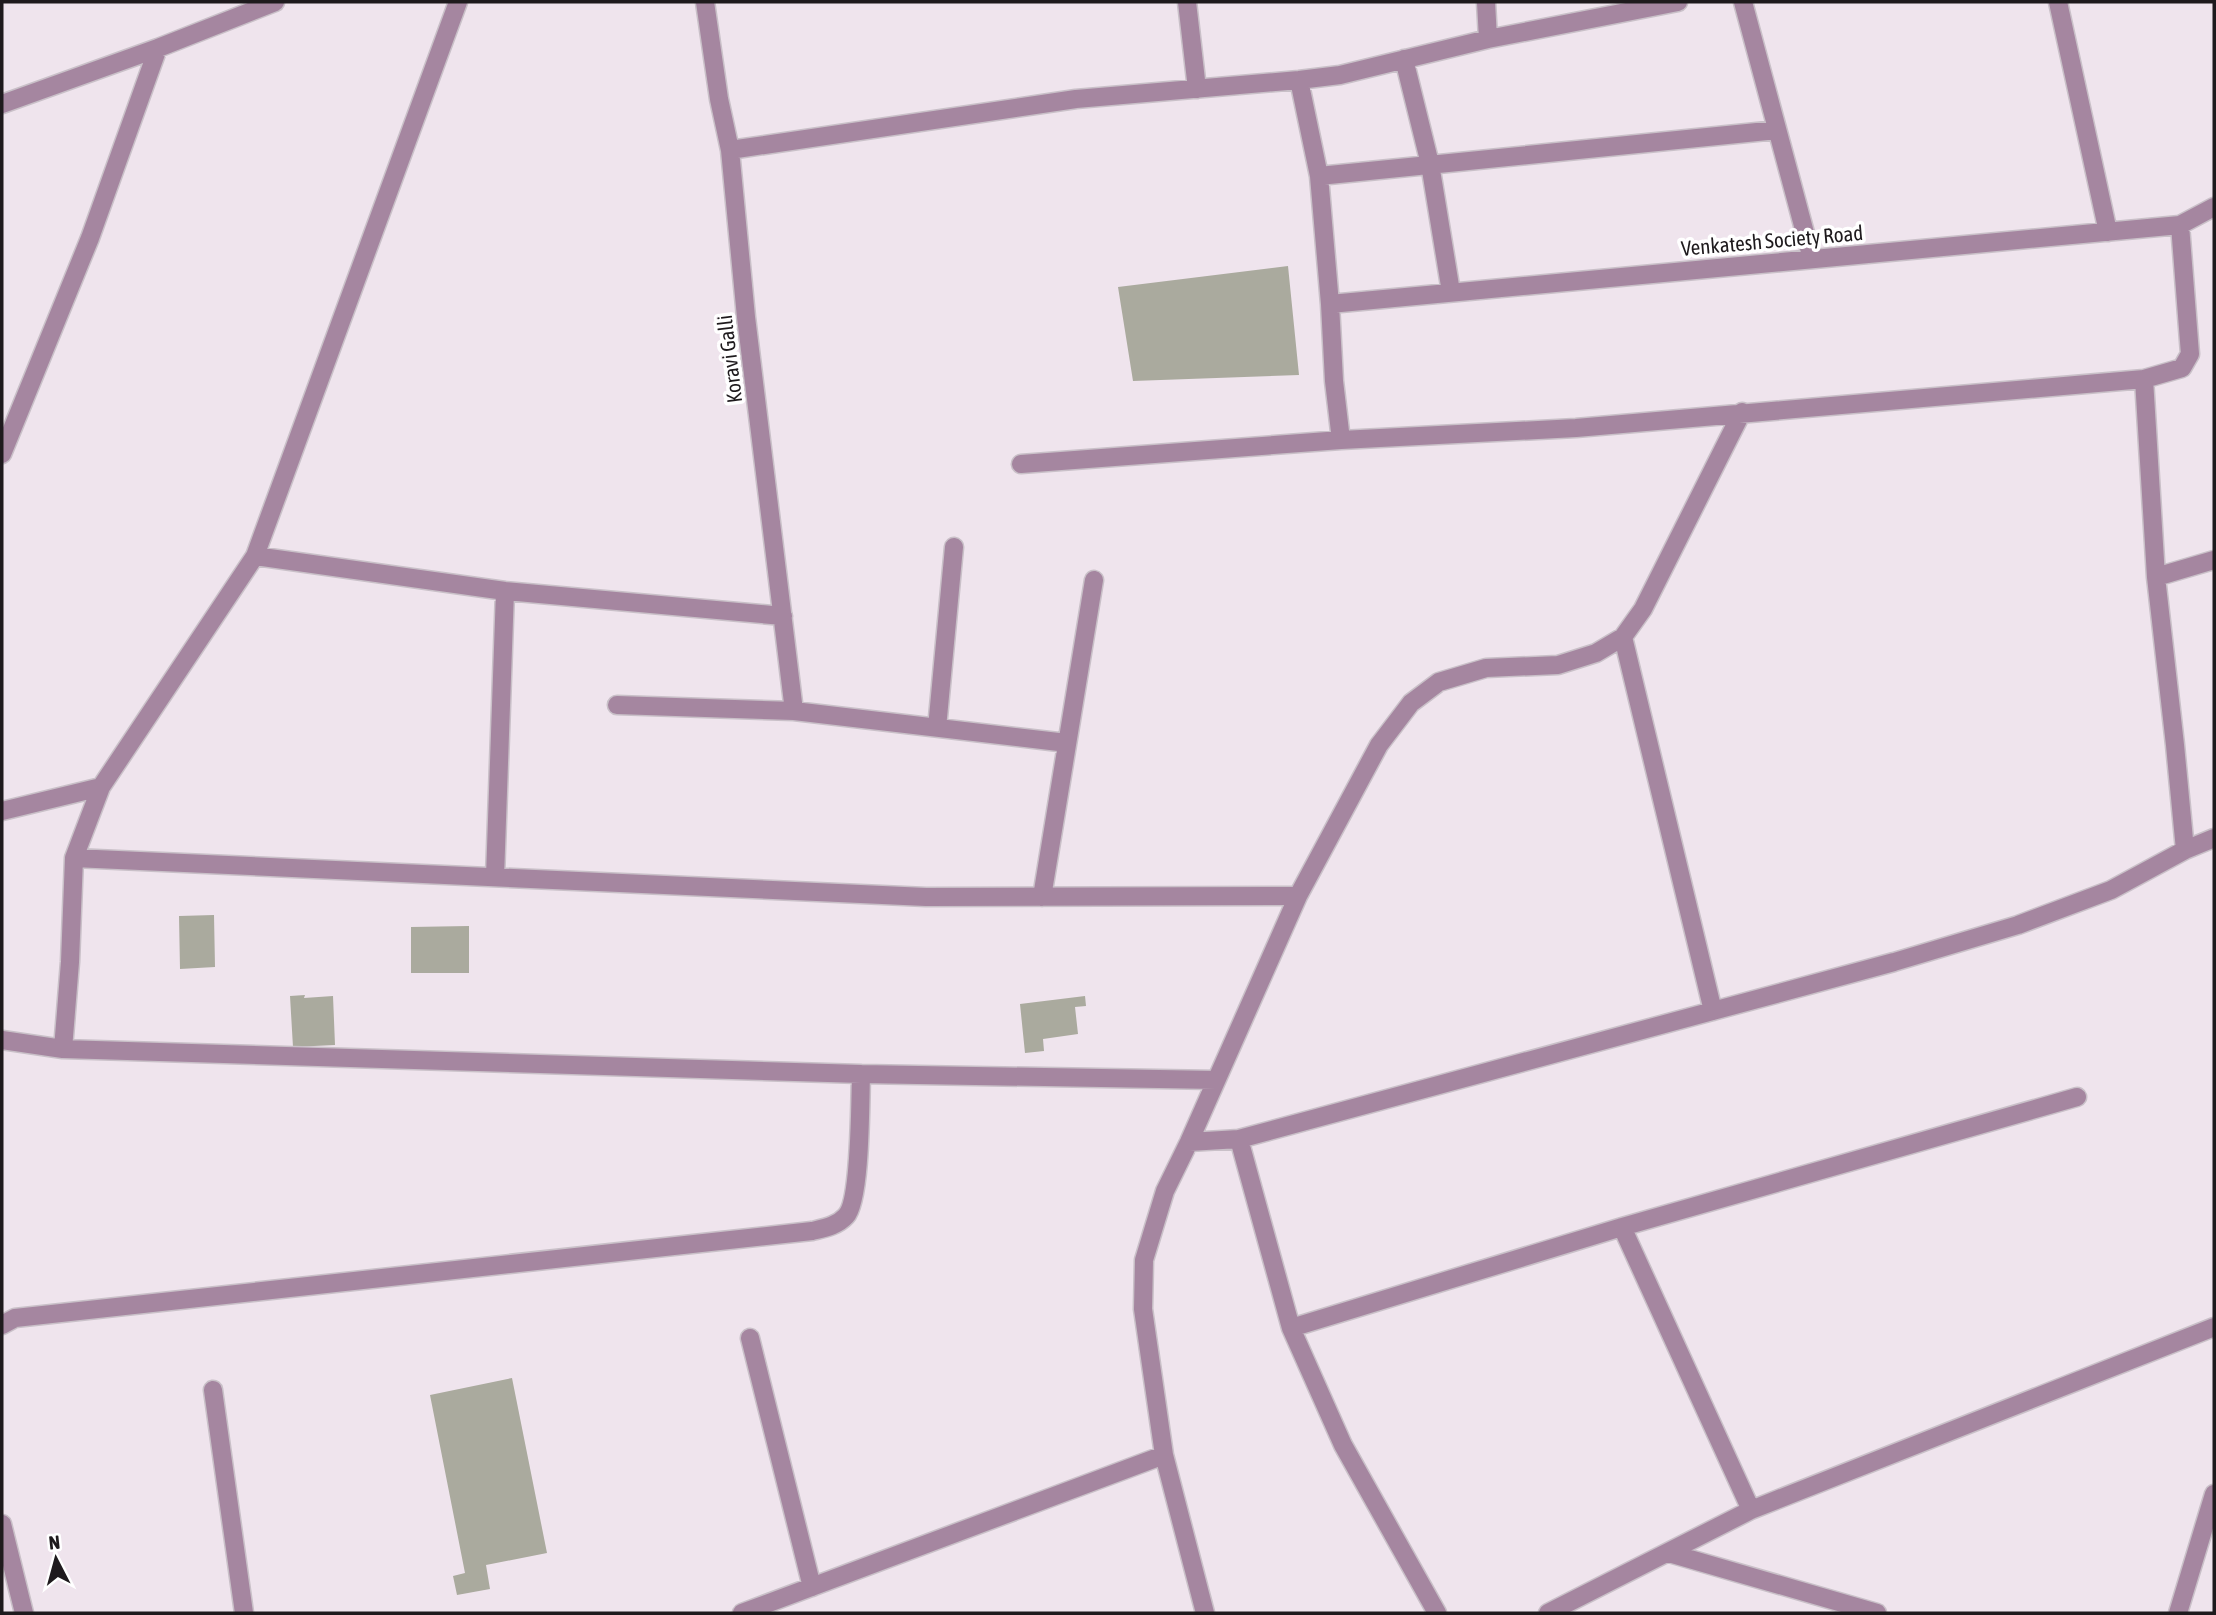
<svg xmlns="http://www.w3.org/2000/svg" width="2216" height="1615" font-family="'Asap Condensed',sans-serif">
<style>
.building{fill:#aaaa9e}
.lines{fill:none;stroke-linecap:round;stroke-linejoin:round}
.minor-casing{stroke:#c9c0c8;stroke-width:21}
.minor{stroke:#a586a0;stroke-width:18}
.labels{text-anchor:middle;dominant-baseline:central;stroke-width:7;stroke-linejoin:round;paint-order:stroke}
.street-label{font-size:21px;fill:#1e1a1d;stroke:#fff}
</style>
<rect width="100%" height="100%" fill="#efe4ed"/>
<path class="building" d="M1288 266 1299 375 1133 381 1118 287Z
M214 915 215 967 180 969 179 916Z
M469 926V973H411V927Z
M305 995 304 998 333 996 335 1045 293 1047 290 996Z
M1085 996 1086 1006 1075 1007 1078 1034 1043 1039 1044 1051 1025 1053 1020 1004Z
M512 1378 547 1553 486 1565 490 1589 457 1595 453 1576 465 1573 430 1395Z"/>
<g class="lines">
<g class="minor-casing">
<path id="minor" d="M705 2 719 99 730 150 746 317 794 711
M1187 2 1197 89
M1486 2 1488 39
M1743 2 1812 259
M2058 2 2108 232
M1404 59 1430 164 1451 292
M1299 80 1319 176 1330 304 1334 381 1341 440
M2 104 158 48 275 2
M730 150 1076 99 1299 80 1340 75 1488 39 1678 2
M1319 176 1777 130
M1330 304 2180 225 2214 207
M2144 379 2156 577 2175 745 2185 850
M2 454 90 238 158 48
M1021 464 1341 440 1576 428 2144 379 2182 368 2190 354 2180 225
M255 556 505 591 783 616
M2156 577 2214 560
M1623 637 1713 1011
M617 705 794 711 1067 743
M937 728 954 547
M2 811 101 787
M74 858 926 897 1298 896
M495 877 505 591
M1042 897 1094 580
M2 1040 63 1049 70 962 74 858 101 787 255 556 458 2
M63 1049 861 1074 1216 1080
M1239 1139 1291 1328 1343 1445 1437 1613
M1189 1142 1239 1139 1894 962 2018 925 2111 890 2185 850 2214 838
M1622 1227 1751 1510
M2 1325 15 1318 812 1231C824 1228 837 1226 846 1216 861 1200 860 1101 861 1074
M1291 1328 1622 1227 2077 1097
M750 1338 812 1587
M213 1390 244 1613
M1164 1455 1143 1309 1144 1260 1165 1191 1189 1142 1298 896 1379 745 1411 703 1439 682 1486 668 1558 665 1596 653 1623 637 1643 609 1742 412
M2 1524 24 1613
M1669 1553 1877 1613
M742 1613 1164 1455 1205 1613
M1548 1613 1751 1510 2214 1327
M2178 1613 2214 1494"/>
</g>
<use href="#minor" class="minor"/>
</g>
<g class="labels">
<g class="street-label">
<text transform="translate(1772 240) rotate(-5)">Venkatesh Society Road</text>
<text transform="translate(729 359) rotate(-97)">Koravi Galli</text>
</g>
</g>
<rect width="2216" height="1615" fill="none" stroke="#1e1a1d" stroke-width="7"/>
<g transform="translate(56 1559) rotate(354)" stroke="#ffffff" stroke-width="5" paint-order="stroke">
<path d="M0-5L12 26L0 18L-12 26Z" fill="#1e1a1d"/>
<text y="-10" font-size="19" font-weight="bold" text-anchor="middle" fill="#1e1a1d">N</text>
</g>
</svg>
